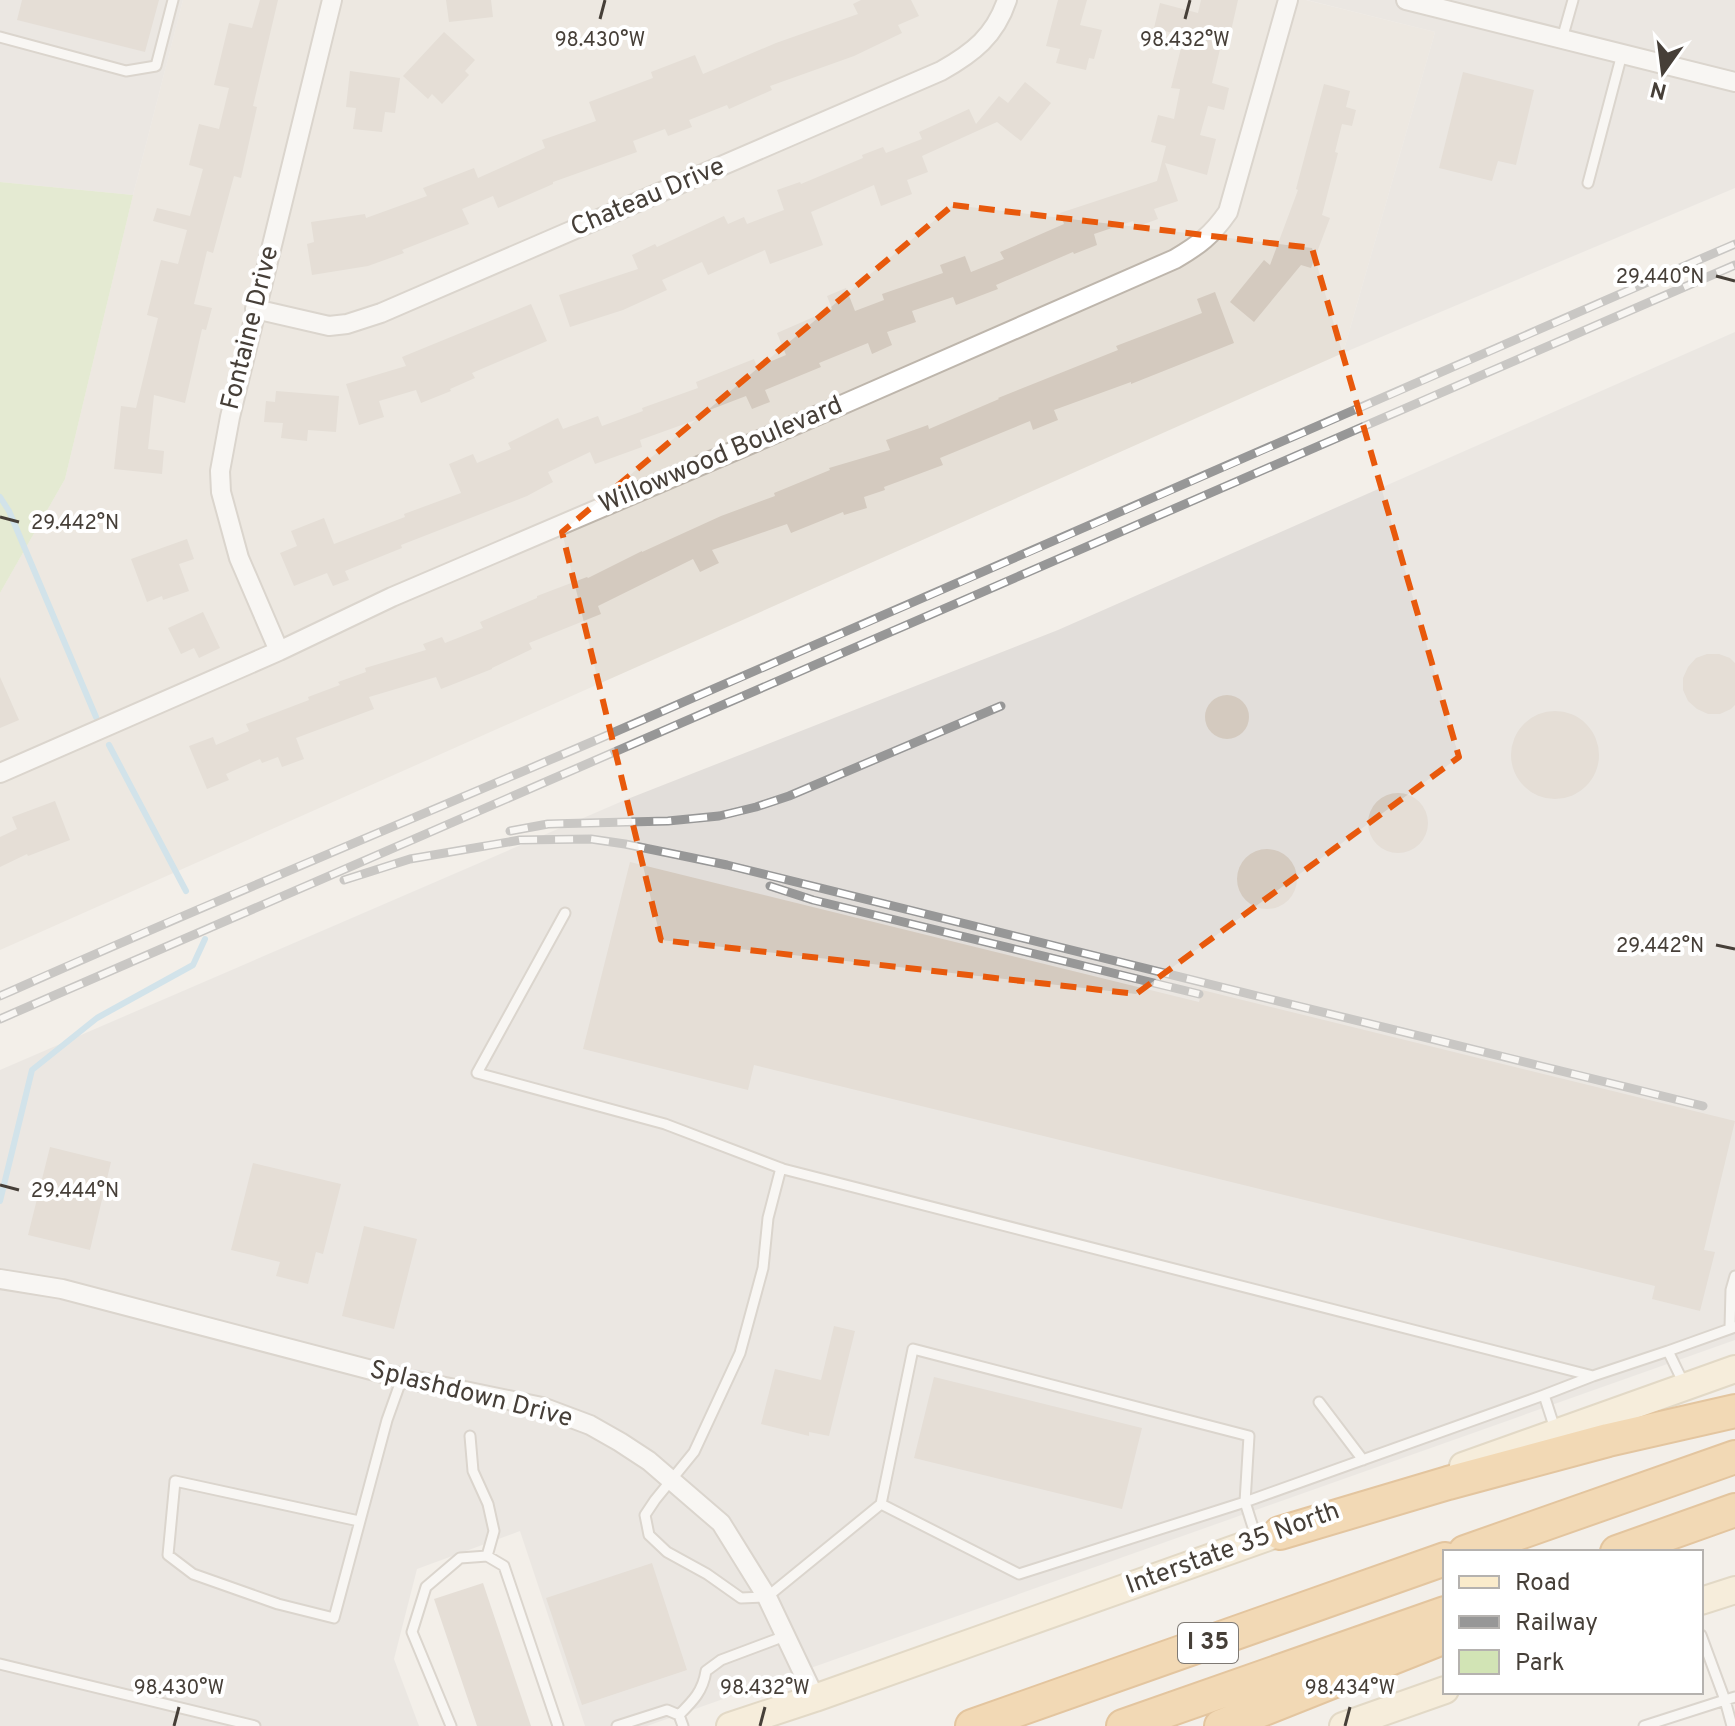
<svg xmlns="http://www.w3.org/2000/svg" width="1735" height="1726" font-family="Overpass,sans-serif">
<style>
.residential{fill:#e6e0d7}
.industrial{fill:#e2deda}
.green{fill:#d2e4b5}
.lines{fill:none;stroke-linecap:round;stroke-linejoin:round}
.stream{stroke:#aad5ea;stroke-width:6}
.building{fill:#d4cabf}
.service-casing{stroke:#beb6ac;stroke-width:13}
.minor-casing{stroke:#beb6ac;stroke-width:22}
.secondary-casing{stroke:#cfbe9c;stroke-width:30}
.motorway-casing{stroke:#d19345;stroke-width:36}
.service{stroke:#fff;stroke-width:9}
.minor{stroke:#fff;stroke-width:18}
.secondary{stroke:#faebcb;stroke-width:26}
.motorway{stroke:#f2bf75;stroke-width:32}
.rail-casing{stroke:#979797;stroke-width:9}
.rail{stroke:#fff;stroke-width:6;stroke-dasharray:18;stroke-linecap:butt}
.marked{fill:none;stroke:#e8590c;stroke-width:6;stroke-dasharray:16 10;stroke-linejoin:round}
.ticks{fill:none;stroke:#463f38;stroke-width:3}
.labels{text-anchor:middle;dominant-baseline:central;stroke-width:8;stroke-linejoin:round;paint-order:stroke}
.shield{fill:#fff;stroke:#7e7974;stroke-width:2}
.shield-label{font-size:24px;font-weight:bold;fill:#463f38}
.street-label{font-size:26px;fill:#463f38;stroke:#fff}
.ticks-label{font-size:20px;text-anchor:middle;fill:#463f38;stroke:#fff;stroke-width:8;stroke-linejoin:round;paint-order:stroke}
</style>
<rect width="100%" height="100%" fill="#f3efe9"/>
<path class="residential" d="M183 0H1306L1435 32 1343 353 0 950V593L65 479 133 195Z"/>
<path class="industrial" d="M0 0H183L133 195 0 182Z
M1307 0H1735V188L1343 353 1435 32Z
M1735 332V1340L647 1726H585L520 1531 417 1569 394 1659 419 1726H0V1070L625 800 1058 630Z"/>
<path class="green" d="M0 182 133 195 65 479 0 593Z"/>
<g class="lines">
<path class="stream" d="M0 497 9 511 96 717
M109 745 186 891
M0 1201 32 1070 97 1018 193 965 205 939"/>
</g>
<path class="building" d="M22 0H159L145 52 17 20Z
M260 0H278L253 106 257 107 241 178 234 176 213 253 207 251 194 304 212 308 206 330 202 329 185 403 154 395 148 449 164 451 162 474 114 469 121 406 136 408 158 318 147 315 161 260 178 264 187 230 153 221 157 208 190 216 203 169 189 165 199 124 219 129 229 88 214 85 229 23 252 28Z
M446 0H491L493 17 449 22Z
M861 0H911L919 16 898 25 902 33 854 56 770 86 772 90 729 109 727 105 689 120 692 127 668 136 665 129 633 141 637 152 553 182V184L498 208 493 196 462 209 469 224 402 250 404 253 368 266 312 275 307 244 314 242 311 222 365 214 366 218 427 196 423 188 474 168 478 178 545 148 542 140 596 121 589 102 653 78 651 72 695 55 703 74 776 43 858 14 853 4Z
M1058 0H1087L1080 25 1102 30 1094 59 1089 58 1086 70 1056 63 1060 49 1046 46Z
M1201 0H1238L1231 31 1228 30 1225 46 1221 45 1212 83 1229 88 1224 110 1208 106 1200 135 1216 139 1207 175 1165 163 1178 201 1154 209 1158 219 1136 227 1133 221 1094 234 1097 245 1074 254 1073 252 996 285 998 289 956 305 953 297 912 311 916 322 887 332 892 345 872 354 868 343 819 363 821 367 765 390 770 402 752 409 746 396 699 414 701 418 640 440 642 447 595 464 590 452 548 472 553 482 527 496 401 545 402 548 345 571 349 580 333 586 327 573 294 586 280 553 297 546 291 531 324 518 334 544 405 517 404 514 461 493 449 464 473 454 477 463 511 449 508 443 558 418 563 429 598 416 602 426 643 411 642 408 698 388 696 382 754 359 757 367 786 355 777 333 832 309 827 296 846 288 855 311 884 300 882 294 943 273 940 265 965 256 971 272 1004 259 1000 252 1064 224 1060 213 1157 181 1166 146 1151 142 1158 115 1174 119 1180 89 1171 88 1184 36 1154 28 1160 3 1198 13Z
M444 32 475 60 465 71 469 75 442 104 432 94 428 99 403 76Z
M350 71 400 78 395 113 385 112 382 132 353 129 356 108 346 107Z
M1463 72 1534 90 1516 165 1498 161 1492 181 1439 168Z
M1025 82 1051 103 1021 141 997 122 922 156 928 172 907 180 912 194 881 206 874 185 811 212 823 245 770 264 765 250 708 275 702 262 662 280 667 290 623 310 570 327 559 295 638 269 632 255 655 244 657 247 724 216 728 224 744 217 747 224 784 210 777 190 800 182 801 184 863 158 862 155 883 147 886 153 922 139 919 132 969 109 976 124 999 96 1008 103Z
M1324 84 1350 91 1346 107 1356 110 1352 126 1342 124 1335 152 1338 153 1322 215 1330 218 1311 268 1301 265 1254 322 1230 302 1264 260 1270 265 1298 190 1296 189Z
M1215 292 1234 343 1131 384V382L1054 410 1058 420 1033 430 1030 421 940 458 943 465 884 487 885 490 864 497 867 508 844 515 843 512 791 533 787 524 712 550 719 563 700 572 693 559 598 606 601 614 529 643 532 649 492 668V669L441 689 436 677 369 697 374 709 296 738 304 759 282 767 278 757 262 763 260 759 226 774 229 780 207 789 189 746 213 737 216 745 249 731 246 724 309 700 308 697 340 685 338 682 366 672 365 668 426 650 423 644 442 637 445 643 483 628 480 622 537 598V596L587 577 588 578 642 551V552L721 516 775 496 774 493 830 470 829 468 890 450 886 440 928 425 929 429 999 399 998 398 1118 350 1116 346 1202 313 1197 299Z
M531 304 547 341 472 373 475 378 450 389 451 391 421 403 416 390 379 401 384 417 359 425 346 384 406 366 402 357Z
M276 391 339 396 336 432 308 430 307 441 281 438 283 423 264 422 266 401 275 402Z
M187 539 194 559 179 564 189 591 163 600 162 596 147 602 131 559Z
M203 612 220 648 199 658 194 648 181 654 168 628Z
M1707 654H1719L1730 658 1735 663V705L1731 709 1720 714H1708L1697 709 1688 701 1683 690V678L1688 667 1696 658Z
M0 677 19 720 0 728Z
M1205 717a22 22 0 1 1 44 0a22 22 0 1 1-44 0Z
M1511 755a44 44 0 1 1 88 0a44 44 0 1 1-88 0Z
M1368 823a30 30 0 1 1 60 0a30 30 0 1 1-60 0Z
M55 801 70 840 28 856 27 854 0 867V837L17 829 12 817Z
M1237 879a30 30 0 1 1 60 0a30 30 0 1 1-60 0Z
M630 862 1199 1002 1202 990 1735 1121 1704 1250 1715 1252 1700 1311 1652 1299 1655 1286 754 1065 748 1090 583 1049Z
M50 1147 111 1162 90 1250 28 1235Z
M253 1163 341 1184 323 1254 316 1252 308 1284 276 1276 280 1262 231 1250Z
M364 1226 417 1239 394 1329 342 1316Z
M834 1326 855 1331 829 1436 809 1432V1436L761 1424 775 1369 821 1380Z
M934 1377 1142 1428 1122 1509 914 1458Z
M652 1563 687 1670 582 1705 546 1598Z
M483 1583 531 1726H477L434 1599Z"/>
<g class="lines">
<g class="service-casing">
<path id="service" d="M0 37 126 71 156 66 173 0
M1562 39 1573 0
M1588 183 1622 54
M565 913 477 1073 665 1124 783 1169 1593 1376
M781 1168 768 1218 763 1268 740 1353 694 1452 655 1500 645 1515 649 1535 667 1552 707 1574 741 1598 767 1597 881 1504
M1730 1328 1731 1290 1735 1276
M1668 1351 1735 1327
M1319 1402 1363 1460
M1556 1432 1544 1395 1593 1376 1668 1351 1685 1386
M470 1436 473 1471 488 1504 494 1531 487 1556
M359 1521 175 1481 168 1555 193 1574 278 1604 334 1618 387 1420 402 1378
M1257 1540 1245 1502 1249 1436 913 1349 881 1504 1019 1574 1245 1502 1544 1395
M0 1664 255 1726
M679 1715C693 1701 703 1691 706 1671L721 1660 785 1636
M451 1726 412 1632 426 1587 460 1558 487 1556 504 1566 558 1726
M617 1726 667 1710 679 1715 683 1726
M1644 1726 1725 1700 1701 1635
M1732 1726 1725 1700 1735 1697"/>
</g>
<g class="minor-casing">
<path id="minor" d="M1406 0 1735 82
M255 309 329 326 347 324 381 313 941 71C973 53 995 36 1007 0
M279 651 239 558 221 492 220 471 230 417 332 0
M0 773 279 651 392 597 837 407 1175 259C1199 245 1212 235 1228 212L1288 0
M0 1279 62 1289 402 1378 542 1407 590 1425 620 1442 649 1461 721 1523 767 1597 815 1698"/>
</g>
<g class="secondary-casing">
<path id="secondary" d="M1463 1466 1735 1369
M1701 1601 1735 1590
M730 1726 815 1698 1299 1526
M1343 1726 1445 1690"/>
</g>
<g class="motorway-casing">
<path id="motorway" d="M1280 1533 1448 1483 1608 1440 1735 1411
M1465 1552 1735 1457
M1617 1552 1735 1510
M972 1726 1445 1559
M1123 1726 1445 1613
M1221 1726 1445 1637"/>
</g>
<use href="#service" class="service"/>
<use href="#minor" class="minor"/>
<use href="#secondary" class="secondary"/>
<use href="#motorway" class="motorway"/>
<g class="rail-casing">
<path id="rail" d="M510 831 548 824 668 821 719 816 756 807 789 796 1001 706
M344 880 410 859 520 840 591 839 625 844 727 865 1703 1106
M770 886 813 900 1199 994
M0 996C197 908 396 826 594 741 975 576 1355 410 1735 244
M0 1019 1735 265"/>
</g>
<use href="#rail" class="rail"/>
</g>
<path d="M0 0H1735V1726H0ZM953 205 1312 248 1459 757 1136 994 661 940 562 532Z" fill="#f3efe9" fill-opacity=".55" fill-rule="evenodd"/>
<path class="marked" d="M953 205 1312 248 1459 757 1136 994 661 940 562 532Z"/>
<path class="ticks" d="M600 19 605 0M1185 19 1190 0M1716 276 1735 281M0 517 19 522M1716 945 1735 949M0 1185 19 1190M174 1726 179 1707M760 1726 765 1707M1345 1726 1350 1707"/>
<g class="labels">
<rect class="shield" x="1178" y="1623" width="60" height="40" rx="6"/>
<g class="shield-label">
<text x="1208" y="1643">I 35</text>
</g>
<g class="street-label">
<text transform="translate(648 198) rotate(-23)">Chateau Drive</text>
<text transform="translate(251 328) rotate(-76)">Fontaine Drive</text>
<text transform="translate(721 456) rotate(-23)">Willowwood Boulevard</text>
<text transform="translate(471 1395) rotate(14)">Splashdown Drive</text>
<text transform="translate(1233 1549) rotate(-20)">Interstate 35 North</text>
</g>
</g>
<g class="ticks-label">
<text x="600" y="46">98.430°W</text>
<text x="1185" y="46">98.432°W</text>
<text x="1660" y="283">29.440°N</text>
<text x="75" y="529">29.442°N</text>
<text x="1660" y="952">29.442°N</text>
<text x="75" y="1197">29.444°N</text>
<text x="179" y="1694">98.430°W</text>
<text x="765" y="1694">98.432°W</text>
<text x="1350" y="1694">98.434°W</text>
</g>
<rect x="1443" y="1550" width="260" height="144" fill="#ffffff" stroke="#b5b2af" stroke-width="2"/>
<rect x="1459" y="1576" width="40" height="12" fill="#faebcb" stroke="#b5b2af" stroke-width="2"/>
<text x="1515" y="1590" font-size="24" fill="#463f38">Road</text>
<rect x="1459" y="1616" width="40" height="12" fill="#979797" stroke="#b5b2af" stroke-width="2"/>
<text x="1515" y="1630" font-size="24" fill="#463f38">Railway</text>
<rect x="1459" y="1650" width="40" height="24" fill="#d2e4b5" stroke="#b5b2af" stroke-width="2"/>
<text x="1515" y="1670" font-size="24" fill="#463f38">Park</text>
<g transform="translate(1663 72) rotate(194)" stroke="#ffffff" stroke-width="6" paint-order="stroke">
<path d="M0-6L14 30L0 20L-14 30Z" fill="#463f38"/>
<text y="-12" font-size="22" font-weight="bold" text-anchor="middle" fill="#463f38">N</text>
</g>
</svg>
